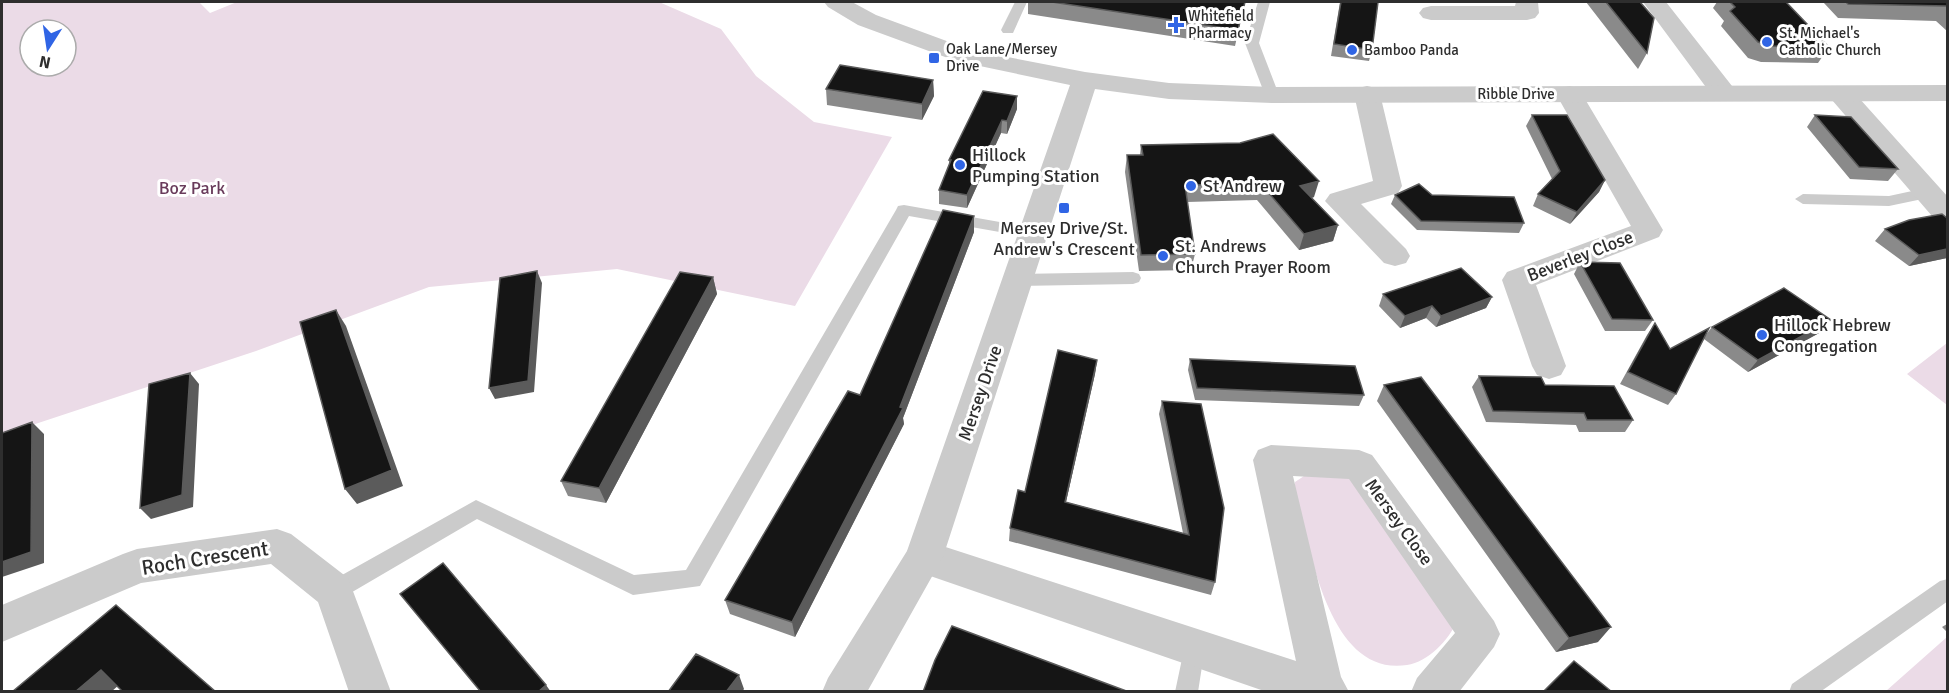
<svg xmlns="http://www.w3.org/2000/svg" width="1949" height="693" font-family="Signika,sans-serif">
<style>
.green{fill:#ebdbe7;fill-rule:evenodd}
.lines{fill:none;stroke-linecap:round;stroke-linejoin:round}
.service{fill:#cbcbcb;fill-rule:evenodd}
.minor{fill:#cbcbcb;fill-rule:evenodd}
.tertiary{fill:#cbcbcb;fill-rule:evenodd}
.wall{fill:#8a8a8a}
.shaded-wall{fill:#5b5b5b}
.building{fill:#151515;stroke:#5b5b5b;stroke-width:1.5}
.poi-dot{fill:#3065e5;stroke:#fff;stroke-width:2}
.labels{text-anchor:middle;dominant-baseline:central;stroke-width:6;stroke-linejoin:round;paint-order:stroke}
.far-poi-label{font-size:15px;fill:#2e2e2e;stroke:#fff;text-anchor:start}
.far-street-label{font-size:15px;fill:#2e2e2e;stroke:#fff}
.poi-label{font-size:18px;fill:#2e2e2e;stroke:#fff;text-anchor:start}
.park-label{font-size:18px;fill:#693b5b;stroke:#fff}
.street-label{font-size:18px;fill:#2e2e2e;stroke:#fff}
.near-street-label{font-size:21px;fill:#2e2e2e;stroke:#fff}
</style>
<rect width="100%" height="100%" fill="#fff"/>
<path class="green" d="M2 2H199L210 13 237 2H659L721 29 756 76 814 122 892 137 795 306 617 269 429 287 256 351 2 435ZM30 30H66V66H30Z
M1947 343V405L1907 374Z
M1304 476 1353 477 1457 621C1449 640 1428 662 1407 665 1328 677 1311 549 1295 494V482Z
M1947 637V691H1886Z"/>
<g class="lines">
<path class="service" d="M1015 2H1027L1013 33H1003L1001 30Z
M1258 2H1270L1259 43 1279 95 1272 99 1265 95 1245 43Z
M1926 188 1932 189 1934 193 1932 197 1889 206 1803 204 1795 199 1803 194 1889 196Z
M904 205 1034 228 1040 229 1042 233 1040 237 1034 238 909 216 700 586 633 595 477 519 342 598 334 601 326 598 323 591 326 584 476 500 634 575 686 570 896 210 898 206Z
M1133 272 1139 274 1141 278 1139 282 1133 284 1018 286 1012 284 1009 280 1012 276 1018 274Z
M1948 579V601L1820 692H1789L1792 684 1940 581Z
M1194 637 1202 640 1205 647 1198 692H1175L1186 640Z"/>
<path class="minor" d="M1516 2H1538L1539 13 1535 18 1527 20H1431L1423 18 1419 13 1423 8 1431 6H1515Z
M1643 2H1666L1732 86 1736 92 1732 98 1723 100 1714 98Z
M1367 86 1376 88 1380 94 1402 186 1398 193 1361 204 1406 249 1410 256 1406 263 1395 266 1384 263 1325 201 1330 194 1373 181 1354 94 1358 88Z
M1569 86 1578 88 1582 94 1663 230 1659 237 1536 285 1566 366 1561 375 1549 379 1537 375 1532 366 1502 280 1507 272 1631 226 1556 94 1560 88Z
M1841 86 1850 88 1948 197V226L1938 223 1832 100 1828 94 1832 88Z
M1271 445 1359 450 1372 455 1494 621 1500 634 1494 647 1459 692H1411L1417 678 1455 633 1349 479 1293 476 1341 677 1349 692H1267L910 569 905 557 910 545 924 540 1296 661 1253 460 1258 450Z
M277 529 291 534 348 578 391 692H349L318 602 271 564 141 583 2 642V605L123 554 137 549Z"/>
<path class="tertiary" d="M824 2H852L876 15 971 50 1085 72 1169 83 1272 87 1948 85V101L1272 103 1169 99 1095 89 943 557 867 692H822L828 678 907 551 1070 85 956 61 858 25 828 7Z"/>
</g>
<path class="wall" d="M1028 2H1245L1235 46 1028 14Z
M1340 2H1378L1372 50 1369 61 1331 56Z
M1586 2H1640L1647 53 1638 69Z
M1717 2H1786L1829 47 1818 63 1761 62 1748 58 1721 26 1724 21 1713 8Z
M1823 2H1947V31L1936 21 1838 18Z
M933 80 934 96 922 120 827 105 826 89Z
M1017 96V109L1007 134 1001 133 967 208 939 204V190L949 165V160Z
M1532 115 1605 180 1599 192 1570 224 1533 206 1538 194 1552 179 1526 126Z
M1815 115 1898 169 1888 181 1850 179 1807 127Z
M1141 145 1314 197 1312 198 1338 225 1333 241 1299 250 1257 200 1187 202 1195 254 1191 270 1139 271 1125 172 1127 155H1140Z
M1395 195H1432L1524 223 1519 233 1417 230 1391 204Z
M974 216V232L903 418 904 424 795 637 730 614 725 600 860 395Z
M1885 229 1947 258 1909 266 1875 241Z
M1580 262 1653 320 1645 331H1605L1574 274Z
M713 277 717 294 606 503 568 496 561 481Z
M1383 294 1492 297 1486 308 1436 327 1426 318 1400 328 1379 306Z
M1831 320 1821 332 1748 372 1704 339 1676 394 1668 405 1620 384 1647 335 1655 323 1670 349 1705 336 1712 327Z
M1190 359 1364 395 1359 406 1195 400 1188 370Z
M1097 360 1095 374 1066 502 1183 533 1159 414 1162 401 1215 582 1211 595 1009 541 1010 528 1025 492Z
M1479 376 1545 385 1633 420 1625 432H1579L1576 425 1486 422 1472 387Z
M1384 385 1598 642 1556 652 1377 401Z
M1947 624V632L1942 627Z"/>
<path class="shaded-wall" d="M933 80 934 96 922 120V104Z
M1017 96V109L1007 134V121Z
M1002 120 1001 133 967 208V195Z
M1605 180 1599 192 1570 224 1577 212Z
M1319 181 1314 197 1295 202 1300 186Z
M974 216V232L903 418 904 424 795 637 792 622 900 407Z
M1338 225 1333 241 1299 250 1304 234Z
M1947 249V258L1909 266 1919 255Z
M537 271 542 283 534 392 495 399 489 388Z
M713 277 717 294 606 503 599 488Z
M1492 297 1486 308 1436 327 1441 316Z
M1432 306 1426 318 1400 328 1405 316Z
M336 310 346 326 403 486 357 504 345 489Z
M1831 320 1821 332 1748 372 1758 360Z
M1097 360 1095 374 1063 515 1065 502Z
M190 373 199 384 193 507 151 519 140 508Z
M32 422 44 434V563L2 577V562Z
M1611 627 1598 642 1556 652 1569 638Z
M101 670 120 684 111 692H75Z
M739 675 744 689 742 692H726Z
M546 685 551 692H538Z"/>
<path class="building" d="M1052 2H1245L1238 30Z
M1341 2H1378L1372 50 1334 44Z
M1606 2H1640L1654 18 1647 53Z
M1730 2H1786L1829 47 1771 46 1758 42 1730 11 1735 7Z
M1846 2H1947V7V6L1848 4Z
M840 65 933 80 922 104 826 89Z
M983 91 1017 96 1007 121 1002 120 967 195 939 190 951 160H949Z
M1532 115H1567L1605 180 1577 212 1538 194 1560 171Z
M1815 115 1851 117 1898 169 1859 167Z
M1273 134 1319 181 1300 186 1338 225 1304 234 1261 184 1185 185 1195 254 1141 255 1127 155H1143L1141 145 1240 143Z
M1419 184 1432 195 1514 197 1524 223 1421 221 1395 195Z
M943 210 974 216 900 407 903 408 792 622 725 600 848 391 860 395Z
M1942 214 1947 218V249L1919 255 1885 229 1909 220Z
M1580 262 1620 263 1653 320 1612 319Z
M1461 268 1492 297 1441 316 1432 306 1405 316 1383 294Z
M537 271 528 381 489 388 500 278Z
M680 272 713 277 599 488 561 481Z
M1784 288 1831 320 1758 360 1712 327Z
M336 310 392 470 345 489 300 322Z
M1655 323 1670 349 1709 328 1676 394 1628 372Z
M1058 350 1097 360 1065 502 1189 535 1162 401 1201 404 1224 508 1215 582 1010 528 1018 490 1025 492Z
M1190 359 1355 366 1364 395 1197 388Z
M190 373 182 495 140 508 149 384Z
M1479 376 1541 377 1545 385 1614 386 1633 420H1587L1584 413 1493 411Z
M1421 377 1611 627 1569 638 1384 385Z
M32 422 31 552 2 562V433Z
M443 563 546 685 538 692H481L400 594Z
M116 605 216 692H123L101 670 75 692H12Z
M952 626 1129 692H923L935 660Z
M696 654 739 675 726 692H668Z
M1574 661 1612 692H1543Z"/>
<g class="poi-dot">
<path d="M1173 16h6v6h6v6h-6v6h-6v-6h-6v-6h6z"/>
<circle cx="1767" cy="42" r="6"/>
<circle cx="1352" cy="50" r="6"/>
<rect x="928" y="52" width="12" height="12" rx="3"/>
<circle cx="960" cy="165" r="6"/>
<circle cx="1191" cy="186" r="6"/>
<rect x="1058" y="202" width="12" height="12" rx="3"/>
<circle cx="1163" cy="256" r="6"/>
<circle cx="1762" cy="335" r="6"/>
</g>
<g class="labels">
<g class="far-poi-label">
<text x="1188" y="16">Whitefield<tspan x="1188" dy="17">Pharmacy</tspan></text>
<text x="1779" y="33">St. Michael's<tspan x="1779" dy="17">Catholic Church</tspan></text>
<text x="946" y="49">Oak Lane/Mersey<tspan x="946" dy="17">Drive</tspan></text>
<text x="1364" y="50">Bamboo Panda</text>
</g>
<g class="far-street-label">
<text x="1516" y="94">Ribble Drive</text>
</g>
<g class="poi-label">
<text x="972" y="155">Hillock<tspan x="972" dy="21">Pumping Station</tspan></text>
<text x="1203" y="186">St Andrew</text>
<text x="1064" y="228" text-anchor="middle">Mersey Drive/St.<tspan x="1064" dy="21">Andrew's Crescent</tspan></text>
<text x="1175" y="246">St. Andrews<tspan x="1175" dy="21">Church Prayer Room</tspan></text>
<text x="1774" y="325">Hillock Hebrew<tspan x="1774" dy="21">Congregation</tspan></text>
</g>
<g class="park-label">
<text x="192" y="188">Boz Park</text>
</g>
<g class="street-label">
<text transform="translate(1580 256) rotate(-21)">Beverley Close</text>
<text transform="translate(980 393) rotate(-71)">Mersey Drive</text>
<text transform="translate(1399 522) rotate(54)">Mersey Close</text>
</g>
<g class="near-street-label">
<text transform="translate(205 558) rotate(-9)">Roch Crescent</text>
</g>
</g>
<rect width="1949" height="693" fill="none" stroke="#2e2e2e" stroke-width="6"/>
<g transform="translate(48 48) rotate(192)"><circle r="28" fill="#ffffff" stroke="#ababab" stroke-width="1.5"/>
<path d="M0-4.5L10 22L0 15L-10 22Z" fill="#3065e5"/>
<text y="-9" font-size="16" font-weight="bold" text-anchor="middle" fill="#2e2e2e">N</text>
</g>
</svg>
